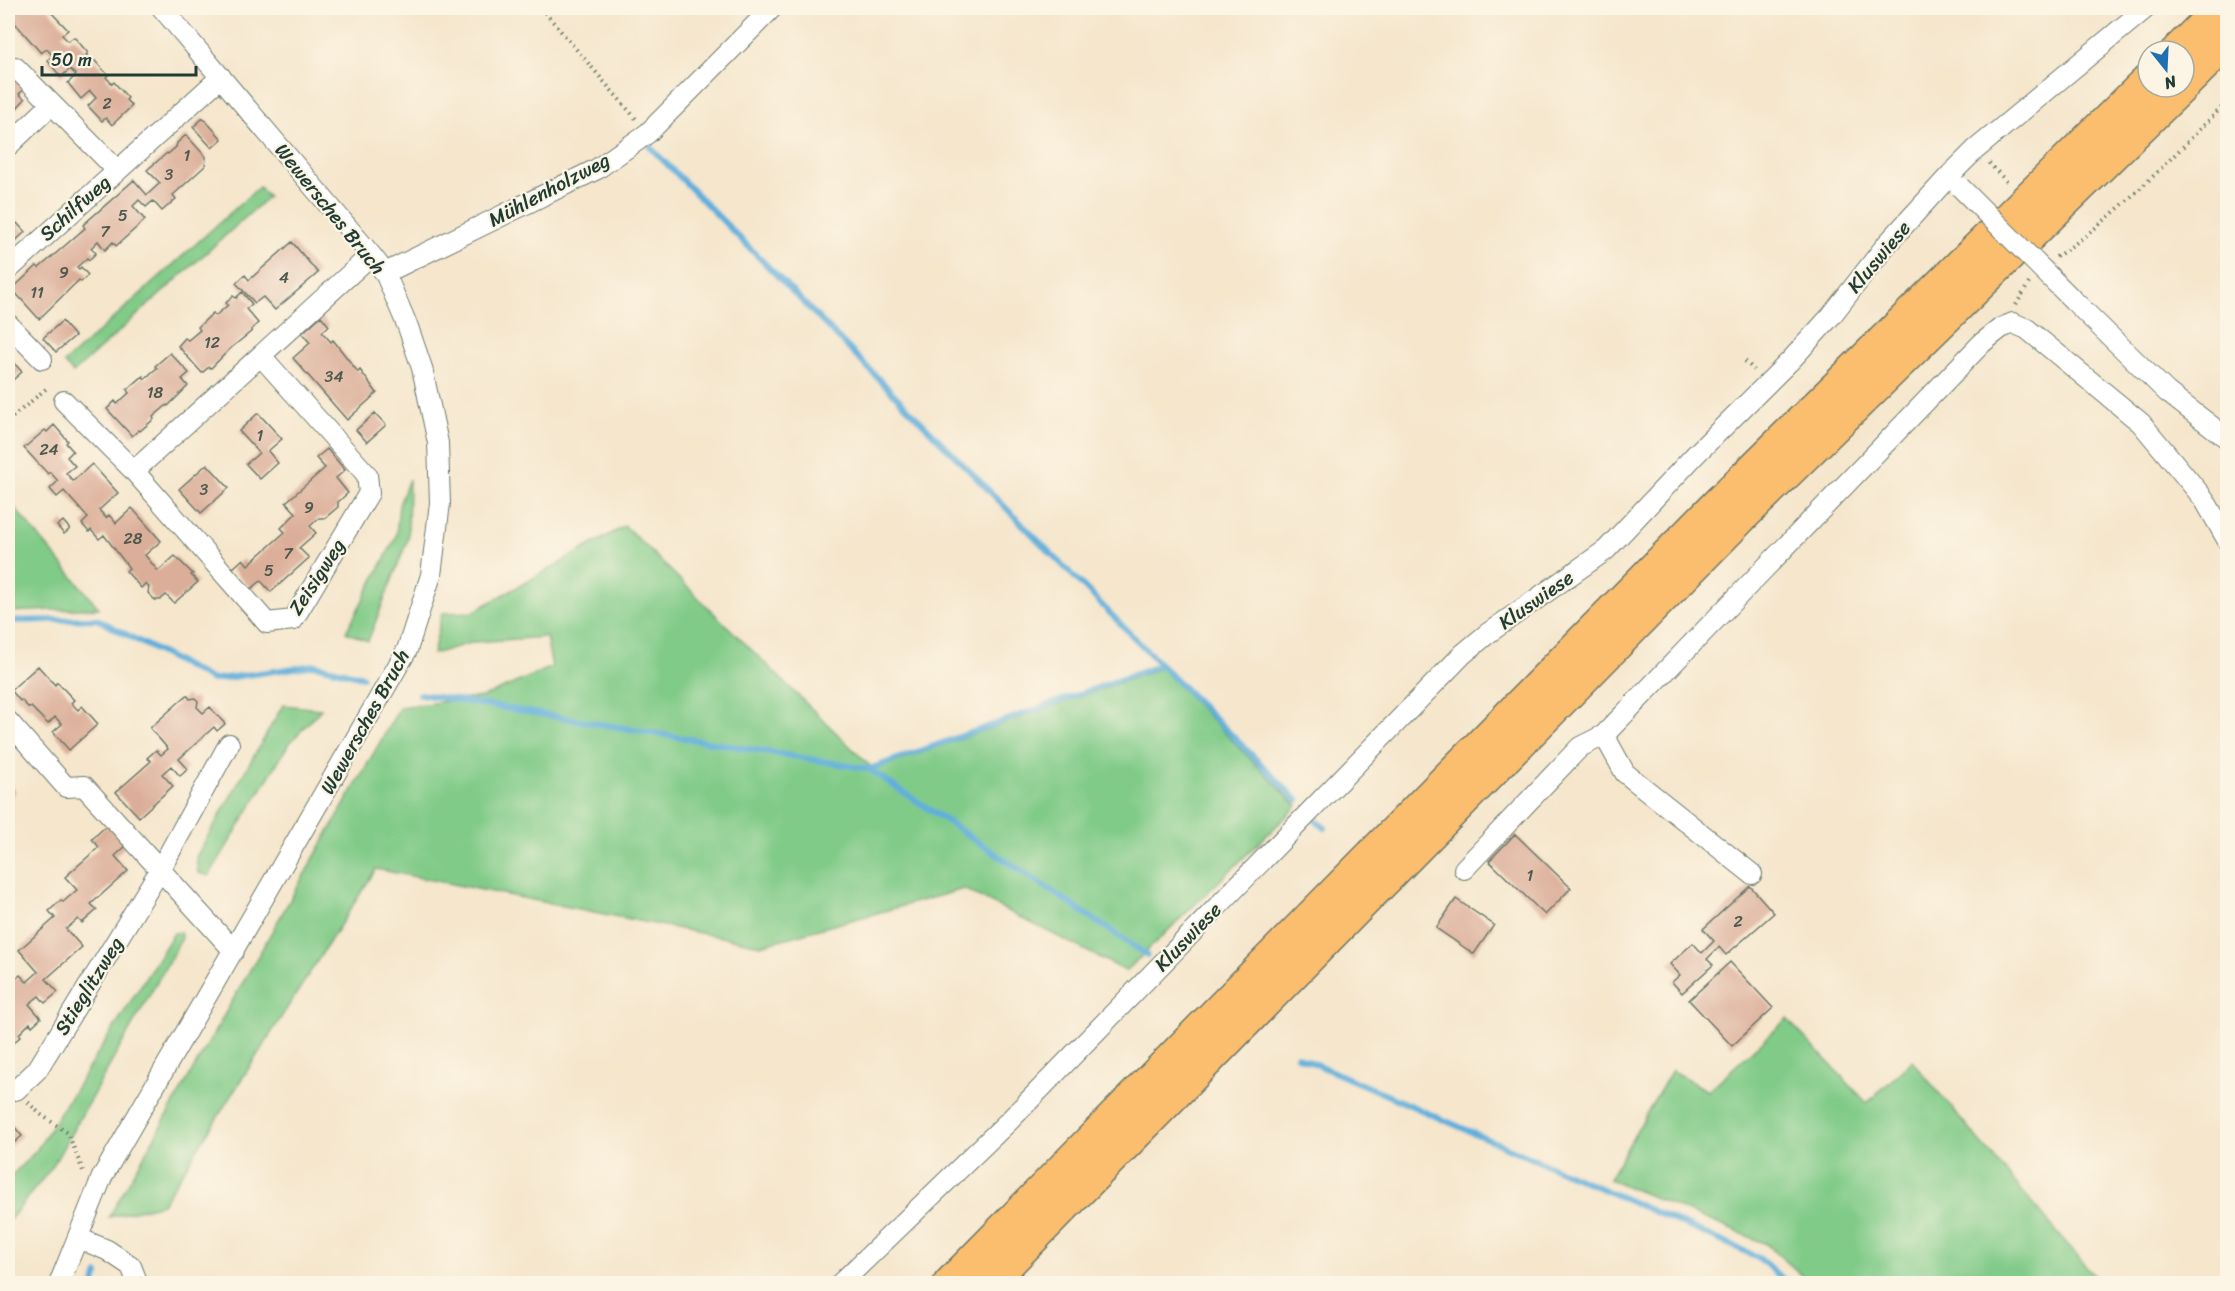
<svg xmlns="http://www.w3.org/2000/svg" width="2235" height="1291" font-family="Sriracha,sans-serif">
<style>
.green{fill:#81cb88;stroke:#50845e;stroke-width:1.5}
.lines{fill:none;stroke-linecap:round;stroke-linejoin:round}
.stream{stroke:#61afdb;stroke-width:6}
.building{fill:#dbae99}
.street-casing{stroke:#6a7869;stroke-width:22}
.highway-casing{stroke:#6a7869;stroke-width:36}
.path{stroke:#6a7869;stroke-width:4;stroke-dasharray:1.5 4.5;stroke-linecap:butt}
.street{stroke:#fff;stroke-width:20}
.highway{stroke:#fbbd6e;stroke-width:33}
.street-bridge-casing{stroke:#6a7869;stroke-width:22;stroke-linecap:butt}
.street-bridge{stroke:#fff;stroke-width:20}
.labels{text-anchor:middle;dominant-baseline:central;stroke-width:4.5;stroke-linejoin:round;paint-order:stroke}
.number-label{font-size:16px;fill:#4e594d}
.street-label{font-size:20px;fill:#1f3d34;stroke:#fcf5e5}
</style>
<rect width="100%" height="100%" fill="#fcf5e5"/>
<filter id="ink" filterUnits="userSpaceOnUse"><feTurbulence type="fractalNoise" baseFrequency=".0167" numOctaves="2"/><feDisplacementMap in="SourceGraphic" scale="12" xChannelSelector="R" yChannelSelector="G"/><feConvolveMatrix kernelMatrix="1 2 1 2 8 2 1 2 1" color-interpolation-filters="sRGB"/></filter>
<filter id="wash" filterUnits="userSpaceOnUse"><feTurbulence type="fractalNoise" baseFrequency=".008" numOctaves="4" result="noise"/><feDisplacementMap in="SourceGraphic" scale="24" xChannelSelector="R" yChannelSelector="G"/><feGaussianBlur stdDeviation="1.35" result="paint"/><feColorMatrix in="noise" values="0 0 0 0 0 0 0 0 0 0 0 0 0 0 0 0 0 1.4 0 .05"/><feComposite in="paint" operator="in"/></filter>
<g filter="url(#wash)">
<rect width="100%" height="100%" fill="#f5e6cc"/>
<path class="green" d="M259 187 268 197 73 373 64 363Z
M409 479 408 539 368 641 346 632 396 537 399 505Z
M8 500 99 608 8 612Z
M625 526 869 765 876 769 1161 668 1297 806 1126 971 964 889 761 945 376 869 162 1204 109 1217 400 707 483 697 552 667 546 637 474 642 433 654 442 613 473 612Z
M283 705 321 709 288 745 209 876 198 873 196 857Z
M180 932 182 938 52 1167 8 1222V1179L36 1151 174 933Z
M1787 1019 1867 1103 1912 1061 2100 1283H1811L1766 1244 1609 1179 1672 1070 1708 1091Z"/>
<g class="lines">
<path class="stream" d="M650 147 1161 665
M8 621 97 619 212 680 315 665 363 677
M420 694 869 769 1147 955
M869 769 1161 665 1298 801
M1315 820 1325 828
M1297 1056 1758 1257 1788 1284
M94 1284 98 1274"/>
</g>
<g id="blocks">
<path class="building" d="M16 8H47L68 30 62 35 68 41 74 37 88 53 86 55 92 61 94 60 108 75 106 77 112 84 114 82 128 98 126 100 132 106 112 125 106 118 102 121 88 106 96 98 90 91 81 99 68 83 76 75 70 69 61 77 47 60 53 56 47 49 41 53 14 22 15 21 8 14Z
M8 66 27 87 19 94 25 99 8 118Z
M203 118 222 139 212 148 193 127Z
M186 135 206 157 205 166 173 195 176 199 162 211 153 201 146 207 139 200 133 206 145 220 116 246 113 242 105 250 98 241 91 248 96 253 89 260 87 258 77 267 79 269 81 267 88 275 81 282 79 280 39 319 12 289 37 266 39 268 61 249 85 228 83 225 134 180 147 195 160 183 147 170 167 153 168 154 176 147 177 143Z
M17 223 25 232 8 248V231Z
M292 242 318 273 275 310 263 297 255 303 236 283 245 275 249 280Z
M242 292 252 304 246 309 258 323 251 330 252 331 231 348 211 368 209 367 202 373 178 346 185 338 188 340 200 330 198 327 213 313 215 316 228 305 226 303 233 296 236 298Z
M321 316 329 326 322 332 331 342 333 340 358 372 360 370 377 393 347 420 293 358 310 343 302 333Z
M62 321 75 336 56 352 43 338Z
M170 353 189 373 182 379 188 386 168 406 167 405 153 417 154 419 140 431 139 430 132 436 107 409 115 401 117 404 129 393 127 390 143 376 145 379 151 373 157 368 155 366Z
M8 356 22 372 8 384Z
M258 413 282 439 268 451 278 463 260 479 246 464 259 453 239 431Z
M375 413 386 425 367 442 356 430Z
M54 425 68 441 66 443 73 451 67 457 75 466 66 473 73 481 92 464 118 493 99 510 106 518 109 515 116 523 132 508 161 541 145 555 158 571 175 556 193 574 191 575 198 582 174 603 166 595 160 600H155L148 593 149 587 145 584 141 588 126 571 129 568 104 535 99 539 91 530 89 532 82 524 88 518 64 491 57 497 50 489 58 481 50 472 48 474 24 448 45 430 47 432Z
M327 449 345 470 336 478 348 493 338 502V507L325 518H319L310 526 316 533 299 548 309 558 271 592 261 581 251 589 232 569 243 559 248 565 285 532 281 528 296 513 286 502 325 468 316 458Z
M207 464 229 488 201 513 179 489Z
M63 521 70 529 64 534 57 526Z
M38 666 55 685 57 682 74 700 71 703 78 710 82 706 98 724 69 750 53 732 62 724 55 717 48 724 31 707 29 708 21 700 20 701 11 690Z
M187 695 190 699 195 698 198 701 197 707 203 713 210 707 225 724 217 731 214 727 179 759 188 769 180 776 171 766 162 774 173 786 139 817 116 792 151 761 147 758 156 750 161 755 168 749 150 728Z
M8 782 16 792 8 800Z
M108 824 127 845 115 856 128 871 91 904 97 910 82 923 78 919 66 929 82 947 46 979 58 992 45 1003 39 996 29 1004 41 1018 32 1026 30 1023 19 1034 21 1036 8 1048V994L12 989 9 985 20 975 27 982 38 972 19 950 55 918 49 911 61 900 63 902 77 890 65 877 99 847 92 839Z
M1515 834 1571 888 1545 915 1489 861Z
M1750 886 1774 913 1726 955 1719 947 1707 959 1713 965 1682 993 1672 982 1680 975 1670 964 1693 943 1702 953 1714 941 1703 929Z
M1456 899 1494 925 1474 954 1436 928Z
M1730 962 1773 1008 1732 1046 1689 1000Z
M8 1119 22 1136 8 1148Z"/>
</g>
</g>
<g filter="url(#ink)">
<use href="#blocks" fill-opacity="0" stroke="#6a7869" stroke-width="1.5"/>
<g class="lines">
<g class="street-casing">
<path id="street" d="M15 67 117 170
M8 146 51 105
M8 270 221 77
M385 273 597 169 648 133 772 8
M2073 300 2167 392 2228 439
M8 324 42 359
M64 401 134 471 267 623 293 620 369 493 367 475 261 356
M134 471 371 255
M8 721 66 787 84 786 234 951
M1604 735 1625 773 1752 874
M1464 869 1580 747 1604 735 1982 343 2001 328 2013 323 2027 329 2141 423 2204 499 2228 541
M8 1090H16L37 1070 160 870 229 744
M78 1238 107 1250 131 1266 138 1284
M59 1284 102 1177 407 650 431 575 440 503 438 443 422 368 408 327 385 273 371 255 162 8
M840 1284 1010 1120 1463 654 1487 634 1606 550 1696 454 1791 360 1831 316 1887 244 1949 176 1975 150 2146 8"/>
</g>
<g class="highway-casing">
<path id="highway" d="M2178 51 2221 8
M2184 84 2228 40
M950 1284 1720 502 2148 81
M987 1284 1740 518 2181 87"/>
</g>
<path class="path" d="M541 8 636 119
M1989 163 2009 184
M2056 257C2120 214 2173 156 2228 101
M2016 305 2029 283
M1745 361 1754 370
M8 421 48 387
M28 1102 40 1114 68 1133 83 1171"/>
<use href="#street" class="street"/>
<use href="#highway" class="highway"/>
<g class="street-bridge-casing">
<path id="street-bridge" d="M1960 187 2073 300"/>
</g>
<use href="#street-bridge" class="street-bridge"/>
</g>
</g>
<g class="labels">
<g class="number-label">
<text x="107" y="103">2</text>
<text x="187" y="155">1</text>
<text x="169" y="174">3</text>
<text x="123" y="215">5</text>
<text x="105" y="231">7</text>
<text x="64" y="272">9</text>
<text x="284" y="277">4</text>
<text x="37" y="292">11</text>
<text x="212" y="342">12</text>
<text x="334" y="376">34</text>
<text x="155" y="392">18</text>
<text x="260" y="435">1</text>
<text x="49" y="449">24</text>
<text x="204" y="489">3</text>
<text x="309" y="507">9</text>
<text x="133" y="538">28</text>
<text x="288" y="553">7</text>
<text x="269" y="570">5</text>
<text x="1530" y="875">1</text>
<text x="1738" y="921">2</text>
</g>
<g class="street-label">
<text transform="translate(549 190) rotate(-28)">Mühlenholzweg</text>
<text transform="translate(75 208) rotate(-42)">Schilfweg</text>
<text transform="translate(330 209) rotate(51)">Wewersches Bruch</text>
<text transform="translate(1879 257) rotate(-50)">Kluswiese</text>
<text transform="translate(317 577) rotate(-57)">Zeisigweg</text>
<text transform="translate(1536 600) rotate(-35)">Kluswiese</text>
<text transform="translate(365 722) rotate(-61)">Wewersches Bruch</text>
<text transform="translate(1188 937) rotate(-46)">Kluswiese</text>
<text transform="translate(89 986) rotate(-58)">Stieglitzweg</text>
</g>
</g>
<rect width="2235" height="1291" fill="none" stroke="#fcf5e5" stroke-width="30"/>
<g transform="translate(2166 69) rotate(162)"><circle r="28" fill="#fcf5e5" stroke="#a4ab9e" stroke-width="1.5"/>
<path d="M0-4.5L10 22L0 15L-10 22Z" fill="#1f6fb2"/>
<text y="-9" font-size="16" font-weight="bold" text-anchor="middle" fill="#1f3d34">N</text>
</g>
<path d="M42 66v9h154v-9" fill="none" stroke="#1f3d34" stroke-width="3"/>
<text x="51" y="66" font-size="18" fill="#1f3d34" stroke="#fcf5e5" stroke-width="4.5" paint-order="stroke">50 m</text>
</svg>
